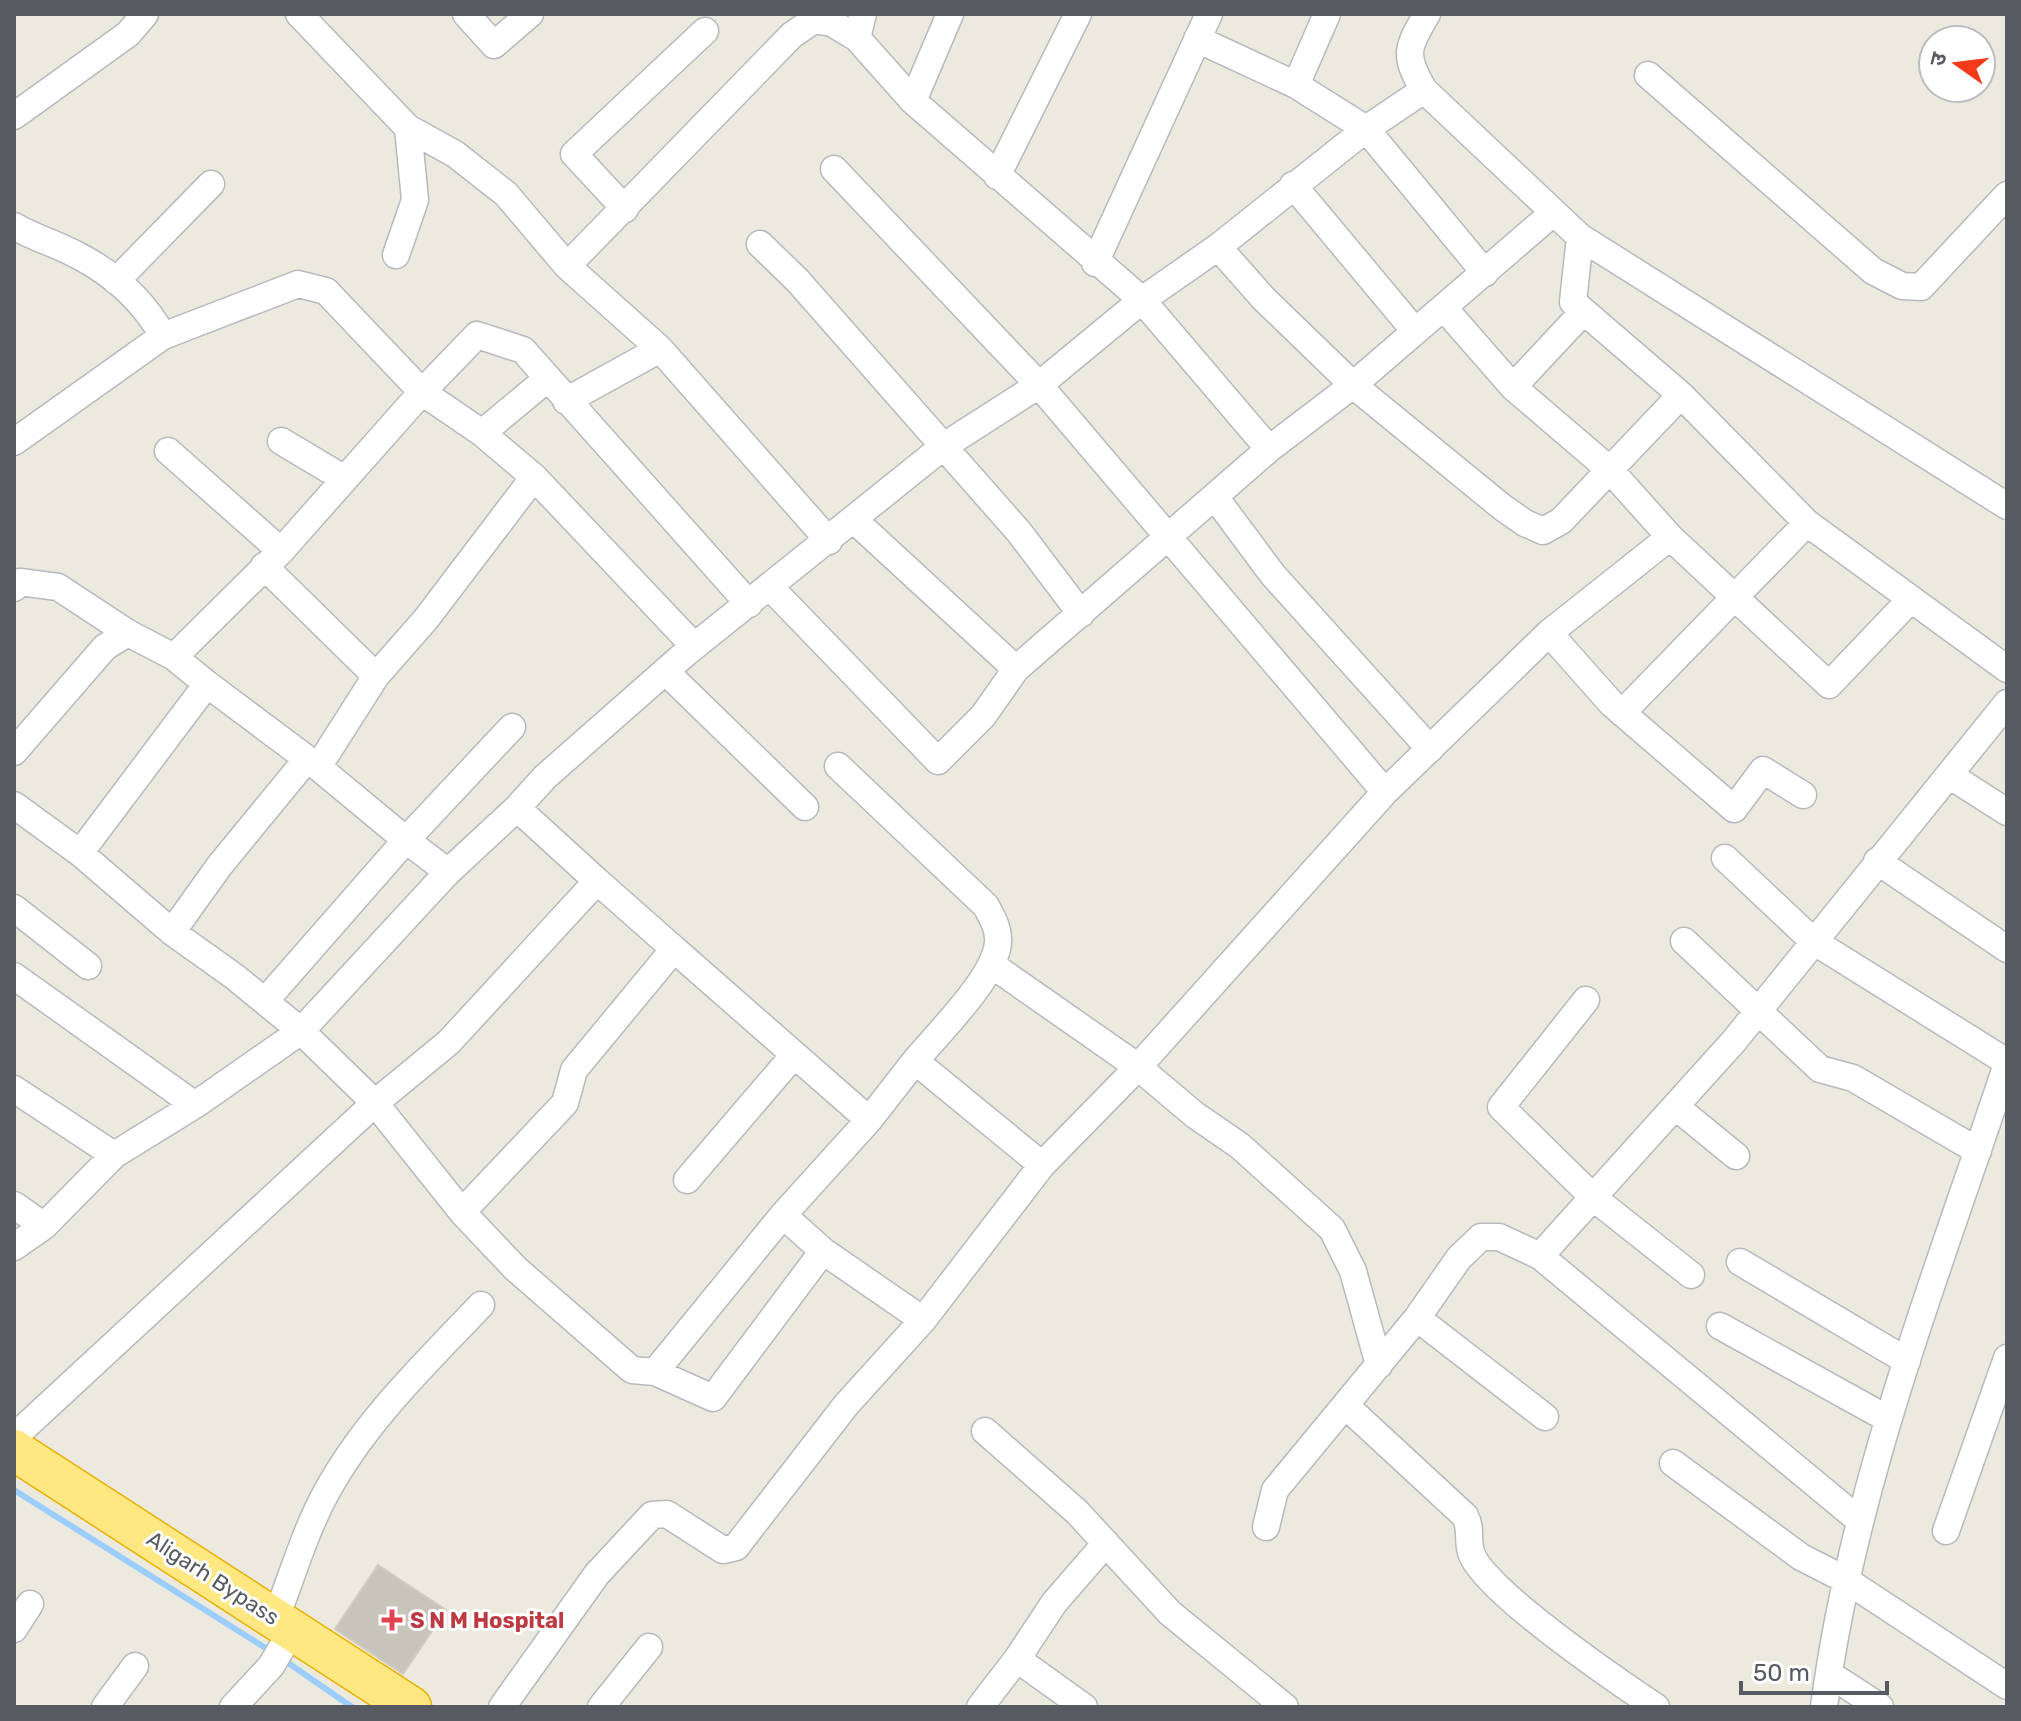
<svg xmlns="http://www.w3.org/2000/svg" width="2021" height="1721" font-family="Rubik,'Noto Sans Devanagari',sans-serif">
<style>
.lines{fill:none;stroke-linecap:round;stroke-linejoin:round}
.stream{stroke:#9bcdff;stroke-width:6}
.building{fill:#c7c4bb;stroke:#d1ccbc;stroke-width:2}
.minor-casing{stroke:#b7b9bf;stroke-width:29}
.highway-casing{stroke:#eab000;stroke-width:43}
.minor{stroke:#fff;stroke-width:26}
.highway{stroke:#ffe782;stroke-width:40}
.health-dot{fill:#e0444e;stroke:#fff;stroke-width:3}
.labels{text-anchor:middle;dominant-baseline:central;stroke-width:6;stroke-linejoin:round;paint-order:stroke}
.street-label{font-size:22px;fill:#575b61;stroke:#fff}
.health-label{font-size:22px;font-weight:bold;fill:#be3a42;stroke:#fff;text-anchor:start}
</style>
<rect width="100%" height="100%" fill="#eceade"/>
<g class="lines">
<path class="stream" d="M14 1490 272 1652
M281 1658 352 1707"/>
</g>
<path class="building" d="M378 1565 446 1610 403 1674 335 1629Z"/>
<g class="lines">
<g class="minor-casing">
<path id="minor" d="M299 14 408 128 415 200 396 255
M466 14 494 45 530 14
M1327 14 1296 85 1366 129 1485 273
M1427 14C1407 48 1403 55 1424 90L1580 237 1573 302 1681 395 1807 523 2007 669
M857 38 863 14
M1197 39 1296 85
M1648 75 1873 271 1902 286 1921 287 2007 195
M913 101 950 14
M14 116 128 34 145 14
M408 128 455 154 506 194 567 266
M834 169 1039 385 1385 792
M997 176 1078 14
M1293 185 1414 330
M625 209 574 154 705 31
M14 226C34 238 57 244 77 255 114 274 143 300 163 336
M1580 237 2007 506
M760 244 798 281 1019 532 1081 614
M1218 247 1263 298 1353 385 1502 507 1525 523 1543 531 1561 521 1681 395
M1095 263 1209 14
M116 281 211 184
M1444 308 1513 387 1610 470 1670 537 1829 685 1910 600
M660 349 829 541
M1513 387 1583 312
M566 401 660 349 567 266 792 35 814 20 832 23 857 38 913 101 1142 300 1269 449 1353 385 1553 213
M482 433 534 477 694 646
M281 441 343 478
M14 442 163 336 298 284 326 291 422 392 477 335 523 350 749 604
M168 451 281 551
M1215 497 1273 575 1430 749
M853 519 1016 669 1269 449
M264 566 376 676
M770 587 938 761 983 716 1016 669
M14 588 20 582 58 587 128 633 174 657
M1549 633 1612 704 1734 809 1763 770 1803 795
M665 671 805 807
M207 684 174 657 281 551 422 392 482 433 547 379
M1622 713 1807 523
M14 752 105 647 128 633
M838 766 986 906C992 918 999 928 998 942 996 977 938 1033 915 1061L1042 1165
M318 767 376 676 426 619 534 477
M1949 775 2007 812
M14 805 80 853 207 684 318 767 406 840 265 1001
M80 853 172 932 235 977 301 1031 375 1103 462 1212 515 1268 632 1370 655 1372 713 1398 823 1251 783 1215 869 1120 915 1061
M1725 858 1813 941 2007 1062
M1877 861 2007 949
M448 872 406 840 512 727
M597 881 674 949
M14 908 88 966
M172 932 220 865 307 759
M1684 941 1820 1069 1853 1078 1978 1151
M992 965 1138 1067 1195 1115 1240 1146 1332 1229 1353 1271 1379 1365
M14 976 195 1105
M1586 1000 1501 1107 1595 1199 1691 1275
M14 1089 114 1155
M1676 1107 1736 1156
M687 1180 794 1055
M14 1205 44 1226
M462 1212 565 1103 574 1070 674 949 869 1120
M14 1247 44 1226 114 1155 195 1105 301 1031 448 872 517 808 545 777 686 653 944 446 1039 385 1142 300 1218 247 1366 129 1424 90
M823 1251 923 1320
M1540 1256 1734 1041 2007 703
M1740 1262 1907 1361
M1417 1318 1545 1417
M1720 1326 1888 1419
M655 1372 783 1215
M1346 1406 1465 1516C1472 1529 1467 1539 1471 1552 1480 1588 1620 1683 1656 1707
M985 1431 1077 1512 1170 1613 1285 1707
M14 1437 375 1103 449 1042 597 881 517 808
M1673 1463 1801 1557 1846 1580 2007 1686
M1266 1527 1275 1490 1417 1318 1459 1258 1481 1237H1499L1540 1256 1859 1520
M1946 1531 2007 1358
M276 1617C292 1577 305 1531 326 1493 365 1421 425 1364 481 1305
M14 1629 30 1604
M1017 1659 1054 1603 1106 1543
M1829 1674 1880 1707
M105 1707 135 1666
M233 1707 271 1666 293 1629
M502 1707 597 1574 652 1515 667 1514 723 1550 736 1547 846 1405 923 1320 1042 1165 1138 1067 1385 792 1549 633 1670 537
M601 1707 649 1647
M980 1707 1017 1659 1084 1707
M1824 1707C1853 1485 1937 1275 2007 1064"/>
</g>
<g class="highway-casing">
<path id="highway" d="M14 1450 411 1707"/>
</g>
<use href="#minor" class="minor"/>
<use href="#highway" class="highway"/>
</g>
<path class="health-dot" d="M388 1608h8v8h8v8h-8v8h-8v-8h-8v-8h8z"/>
<g class="labels">
<g class="street-label">
<text transform="translate(213 1578) rotate(33)">Aligarh Bypass</text>
</g>
<g class="health-label">
<text x="410" y="1620">S N M Hospital</text>
</g>
</g>
<rect width="2021" height="1721" fill="none" stroke="#575b61" stroke-width="32"/>
<g transform="translate(1957 64) rotate(284)"><circle r="38" fill="#ffffff" stroke="#bcbdc0" stroke-width="2"/>
<path d="M0-6L14 30L0 20L-14 30Z" fill="#f53a1b"/>
<text y="-12" font-size="22" font-weight="bold" text-anchor="middle" fill="#575b61">उ</text>
</g>
<path d="M1741 1681v12h146v-12" fill="none" stroke="#575b61" stroke-width="4"/>
<text x="1753" y="1681" font-size="24" fill="#575b61" stroke="#ffffff" stroke-width="6" paint-order="stroke">50 m</text>
</svg>
